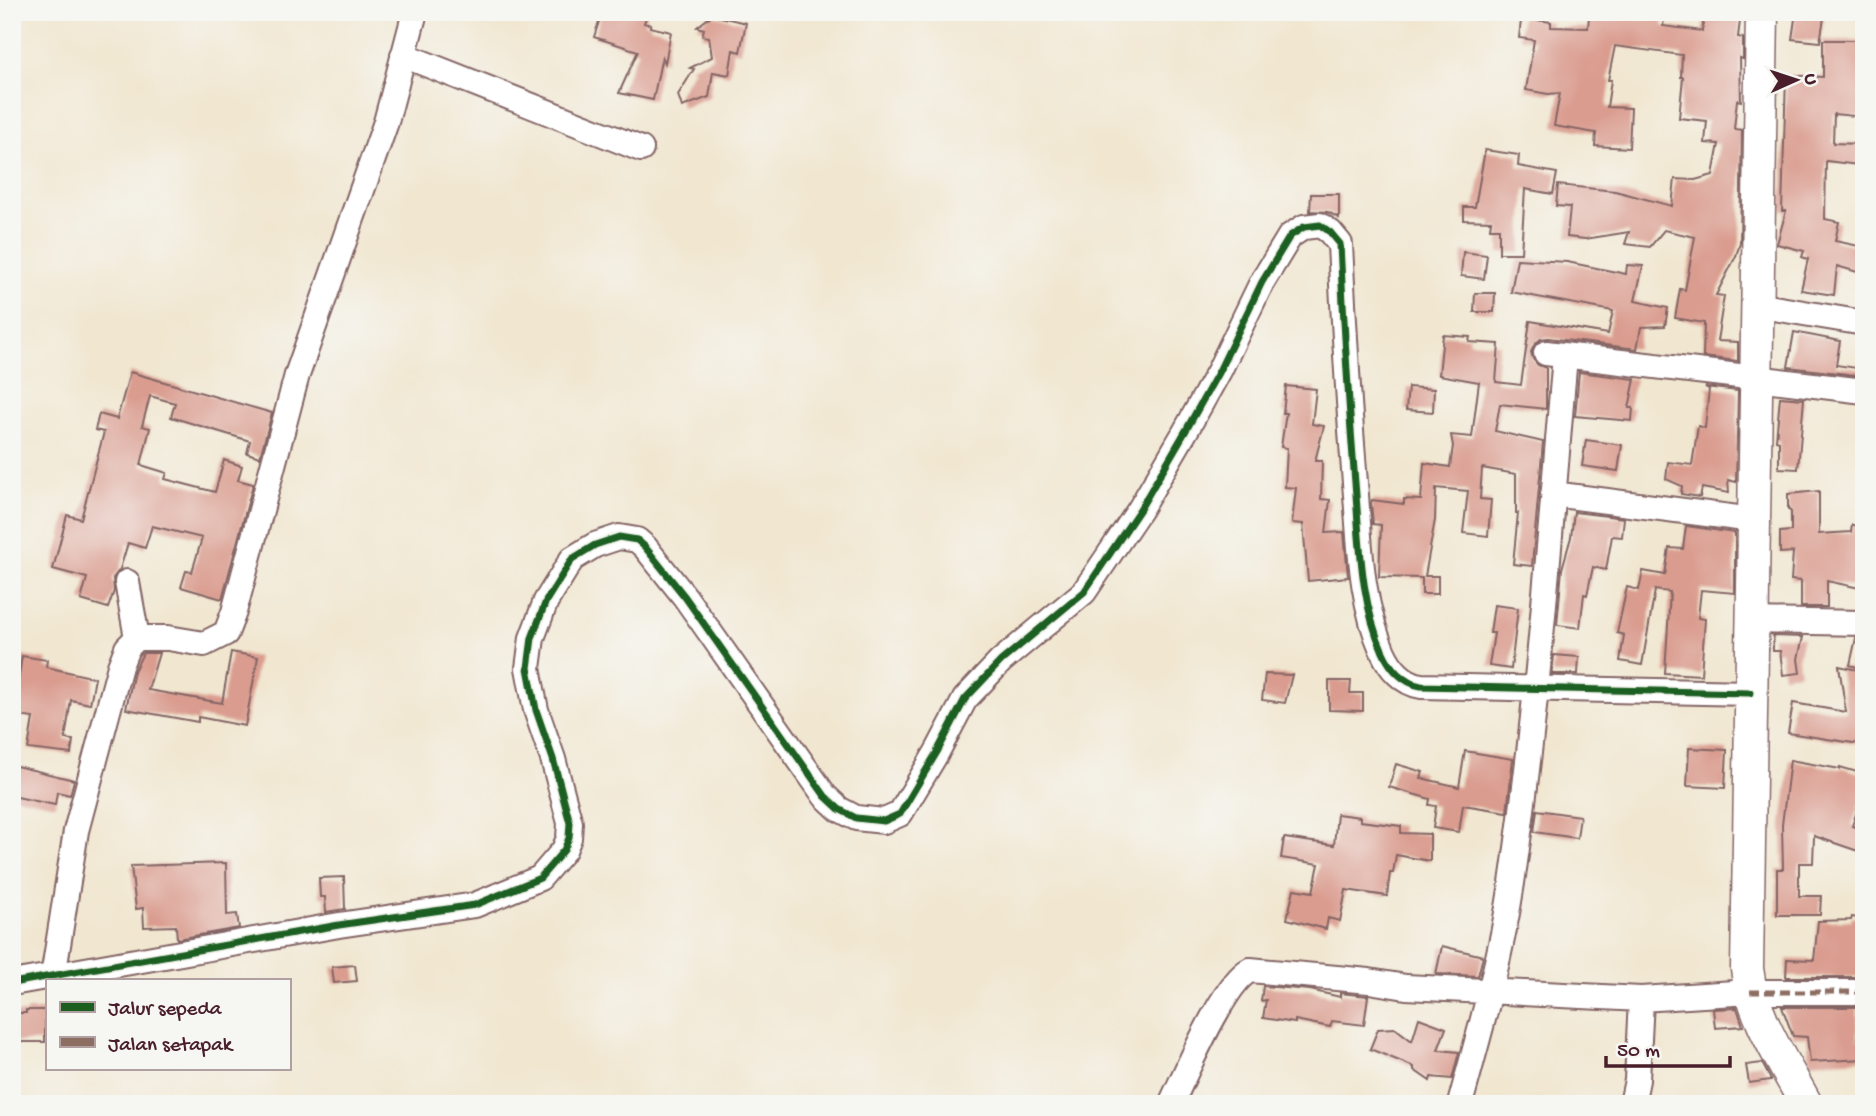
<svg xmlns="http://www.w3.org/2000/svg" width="1876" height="1116" font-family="'Gochi Hand',sans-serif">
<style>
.building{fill:#da9c8f}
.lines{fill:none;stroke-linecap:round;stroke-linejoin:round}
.minor-casing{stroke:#846565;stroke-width:28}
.major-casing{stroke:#846565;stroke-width:35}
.minor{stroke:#fff;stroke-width:24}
.major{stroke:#fff;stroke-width:32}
.quiet{stroke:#8d6e63;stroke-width:5;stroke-dasharray:10 5;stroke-linecap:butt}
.cycleway-casing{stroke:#f6f6f2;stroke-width:11}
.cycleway{stroke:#1b5e20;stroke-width:7}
</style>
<rect width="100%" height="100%" fill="#f6f6f2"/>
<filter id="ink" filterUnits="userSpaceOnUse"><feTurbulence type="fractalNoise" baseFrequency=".0143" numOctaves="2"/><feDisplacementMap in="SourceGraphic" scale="14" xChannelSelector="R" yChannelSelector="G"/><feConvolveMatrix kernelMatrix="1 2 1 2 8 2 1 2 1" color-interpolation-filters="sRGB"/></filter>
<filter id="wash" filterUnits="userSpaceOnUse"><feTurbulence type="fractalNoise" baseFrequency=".00686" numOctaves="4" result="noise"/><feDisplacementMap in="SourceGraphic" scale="28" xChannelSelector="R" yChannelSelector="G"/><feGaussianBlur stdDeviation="1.57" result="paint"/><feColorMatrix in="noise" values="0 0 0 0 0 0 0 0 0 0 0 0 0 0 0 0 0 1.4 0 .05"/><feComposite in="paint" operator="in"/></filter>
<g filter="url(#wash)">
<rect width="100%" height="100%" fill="#f1e7d1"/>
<g id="blocks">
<path class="building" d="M602 12H648L644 23 651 25 650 27 671 32 665 63 662 56 653 100 619 93 638 51 594 37Z
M1522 12H1537L1536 20 1551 22V27L1588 28 1589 16 1610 18 1611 12H1665L1663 26 1702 31 1705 12 1741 13 1738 37 1743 38V59L1740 58 1741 101 1737 100 1734 129 1742 130 1740 243 1736 256 1716 295 1724 296 1717 341 1738 342V361L1703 357 1704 323 1675 318 1680 289 1685 290 1695 237 1664 230 1650 247 1625 244 1629 232 1585 239 1567 237 1570 207 1556 206 1558 185 1615 191 1672 206 1675 179 1695 180 1713 175 1719 144 1705 143 1707 121 1679 118 1683 77H1681L1682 55 1615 46 1608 80H1611L1607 107 1631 108 1629 148 1595 146 1596 133 1554 126 1560 93 1548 94 1526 90 1534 40 1519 38Z
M1796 12H1825L1820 42 1792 39Z
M712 15 746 23 740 52 733 50 729 75 713 72 709 97 682 107 678 95 694 69 690 68 712 57 709 37 702 36 704 29 697 27Z
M1823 40H1864V117L1834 114 1833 143 1860 144 1858 165 1826 161 1825 219 1839 222 1835 241 1864 247V274L1837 266 1834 295 1801 290 1808 259 1802 257 1804 251 1777 244 1786 211H1782L1786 75 1823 77Z
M1485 150 1519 155 1518 166 1557 173 1553 194 1525 189 1521 253H1499V228H1490L1491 221 1464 220V207H1475Z
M1311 194H1339V218L1328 212 1310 211Z
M1463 252 1487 255 1484 279 1461 276Z
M1517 259 1567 262 1626 274 1627 265 1643 266 1635 301 1668 308 1665 326 1641 327 1637 349 1548 338 1541 339 1535 344 1531 352 1533 359 1538 365 1546 368V409L1500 404 1495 431 1543 442 1532 566 1513 564 1518 513H1516V474L1482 468 1480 499 1491 500 1488 536 1463 533 1468 491 1436 488 1435 520 1425 576H1438V594H1422V578L1379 577 1381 525 1373 524 1371 503 1372 500 1404 504V499L1421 500 1424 463 1450 467 1453 446 1451 435 1472 437 1479 382 1439 375 1443 335 1470 337 1469 342 1499 344 1496 382 1521 385 1530 321 1608 334 1613 311 1511 292Z
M1475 293H1495L1494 312H1474Z
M1794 332 1840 341 1836 365 1864 369V376L1788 367Z
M130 372 272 413 260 457 247 453 250 441 171 417 175 403 150 396 142 426 150 428 141 465 167 473 165 479 215 492 224 460 242 466 238 480 253 484 222 599 181 587 186 571 192 572 202 538 152 526 145 548 128 543 120 569 113 578 114 591 108 608 81 600 87 578 53 569 67 515 81 519 104 432 95 430 99 414 117 419Z
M1579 372 1635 379 1629 408H1633L1632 421 1575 416Z
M1286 386 1316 389 1312 424 1324 426 1315 461H1322L1321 499 1330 500 1326 533 1344 532 1348 577 1308 581 1303 524 1292 523 1296 488 1285 487 1287 448 1281 447 1286 413H1283Z
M1408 387 1434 389 1433 412 1406 410Z
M1705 387 1738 391 1736 482 1728 480 1729 493 1702 488 1700 497 1681 494 1682 486 1666 479 1668 462 1692 465 1698 426 1705 428 1709 389Z
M1780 397 1804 399 1798 469 1779 468V441L1776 440Z
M1586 440 1622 445 1618 471 1582 466Z
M1819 491V534L1851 532 1852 525 1864 526V589L1827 581V607H1801V581L1791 580 1793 552 1780 553V532L1791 531V512L1788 509V494Z
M1574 512 1624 518 1622 537 1612 536 1606 570 1593 567 1587 595 1584 594 1580 628 1557 625 1562 569 1571 537Z
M1686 526 1735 533V593L1701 590 1698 618 1705 619 1701 675 1665 673 1670 592 1655 590 1642 665 1620 661 1624 635 1617 633 1627 587 1639 590 1643 571 1665 575 1669 548 1683 549Z
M1494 605 1518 608 1511 669 1489 666 1494 633H1490Z
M1773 636 1803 637 1798 659 1800 673 1783 675 1780 651H1773Z
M1856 638H1864V669L1850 665Z
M231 652 258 657 245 726 198 717V722L126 709 134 671 143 653H159L148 690 222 703Z
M1554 655 1579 657 1578 674H1552Z
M22 656 47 660 46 667 95 678 90 704 71 700 65 739 73 740 71 754 28 749 33 718 13 715Z
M1839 666 1858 670 1864 714 1860 744 1788 733 1793 703 1846 712Z
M1265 674 1292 675 1285 703 1262 700Z
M1329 681H1351L1350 693H1363V711L1329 710Z
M1689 748 1727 750 1725 788 1687 786Z
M1465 751 1513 759 1507 812 1463 805 1459 832 1433 828 1436 806 1429 805 1430 799 1389 787 1396 764 1423 772 1421 778 1459 787Z
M1790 760 1840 769V767L1864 774V803L1860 802 1852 826 1864 830V853L1814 836 1813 863H1799V896H1821L1820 915H1777V869H1783L1782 825Z
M12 765 74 780 70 795 57 792 55 805 12 796Z
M1537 810 1580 816 1577 838 1534 832Z
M1337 814 1360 817V821L1401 826V833L1430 834V861L1396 855 1393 873H1390L1387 896 1346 890 1340 921 1328 918 1326 929 1287 919 1294 889 1313 892 1319 864 1281 858 1284 838 1334 845Z
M226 863 227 915 237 914 239 928 177 939 176 926 144 927 143 908 136 909 131 866Z
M344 877 345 909 326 912 325 897H320L319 878Z
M1852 917 1864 919V977H1786L1787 959 1814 960 1818 921 1851 920Z
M1442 946 1483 956 1478 976 1436 974Z
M355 965 357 981 334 983 332 967Z
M1263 986 1310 990 1340 997V993L1368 996 1364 1025 1332 1021 1330 1027 1295 1020V1023L1263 1018 1266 1000 1261 1001Z
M1782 1007H1858V1040L1864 1039V1059L1810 1062 1807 1037 1793 1036Z
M1737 1008 1743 1026 1715 1028 1713 1009Z
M26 1010H45V1042H15V1039H12V1013H26Z
M1419 1018 1446 1028 1438 1050 1459 1052 1452 1079 1431 1077 1430 1081 1414 1070V1067L1370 1049 1378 1029 1395 1028 1412 1041Z
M1762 1063 1771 1080 1749 1083 1746 1065Z"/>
</g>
</g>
<g filter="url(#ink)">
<use href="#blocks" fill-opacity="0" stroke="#846565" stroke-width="2"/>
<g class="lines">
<g class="minor-casing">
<path id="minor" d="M403 55 641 149
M1756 305 1864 323
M1546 353 1864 391
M1553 494 1753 520
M127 582 137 638
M1751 621 1864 623
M53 977 76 831 120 666 127 648 137 638H168L204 644 226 633 234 612 297 375 386 122 415 12
M12 983 339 925 475 905 540 878 564 850 569 838 570 823 553 759 536 710 528 668 532 638 546 601 572 559 595 545 619 537 637 540 645 547 685 597 825 796 839 809 856 818 884 821 900 814 937 752 965 699 1001 661 1084 592 1140 509 1185 432 1219 371 1262 282 1290 236 1304 227 1320 225 1330 232 1340 244C1344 328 1349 411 1356 495 1360 547 1361 603 1383 652 1390 668 1403 683 1421 686L1750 693
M1171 1104C1185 1075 1224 982 1250 970L1369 981 1406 987 1641 999 1750 992H1864
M1460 1104C1480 1031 1501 958 1512 883 1538 708 1550 532 1565 356
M1632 1104 1637 1080 1641 999"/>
</g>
<g class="major-casing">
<path id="major" d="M1762 12 1747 969C1753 1018 1783 1061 1806 1104"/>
</g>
<use href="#minor" class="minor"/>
<use href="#major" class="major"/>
<path class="quiet" d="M1750 992H1864"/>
<g class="cycleway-casing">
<path id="cycleway" d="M12 983 339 925 475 905 540 878 564 850 569 838 570 823 553 759 536 710 528 668 532 638 546 601 572 559 595 545 619 537 637 540 645 547 685 597 825 796 839 809 856 818 884 821 900 814 937 752 965 699 1001 661 1084 592 1140 509 1185 432 1219 371 1262 282 1290 236 1304 227 1320 225 1330 232 1340 244C1344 328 1349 411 1356 495 1360 547 1361 603 1383 652 1390 668 1403 683 1421 686L1750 693"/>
</g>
<use href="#cycleway" class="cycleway"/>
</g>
</g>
<rect width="1876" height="1116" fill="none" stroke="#f6f6f2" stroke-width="42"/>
<rect x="46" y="979" width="245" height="91" fill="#f6f6f2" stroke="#b1a0a2" stroke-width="2"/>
<rect x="60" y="1002" width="35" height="10" fill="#1b5e20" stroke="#b1a0a2" stroke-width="2"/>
<text x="108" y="1014" font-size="21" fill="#4a1f2b">Jalur sepeda</text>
<rect x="60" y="1037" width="35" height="10" fill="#8d6e63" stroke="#b1a0a2" stroke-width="2"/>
<text x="108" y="1050" font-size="21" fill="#4a1f2b">Jalan setapak</text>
<g transform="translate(1796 80) rotate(87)" stroke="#f6f6f2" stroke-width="5" paint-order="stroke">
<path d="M0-5L12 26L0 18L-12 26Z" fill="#4a1f2b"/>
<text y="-10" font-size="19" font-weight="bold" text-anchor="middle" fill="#4a1f2b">U</text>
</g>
<path d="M1606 1056v10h124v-10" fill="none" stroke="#4a1f2b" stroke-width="3.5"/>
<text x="1617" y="1056" font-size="21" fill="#4a1f2b" stroke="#f6f6f2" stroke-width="5" paint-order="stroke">50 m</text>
</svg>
